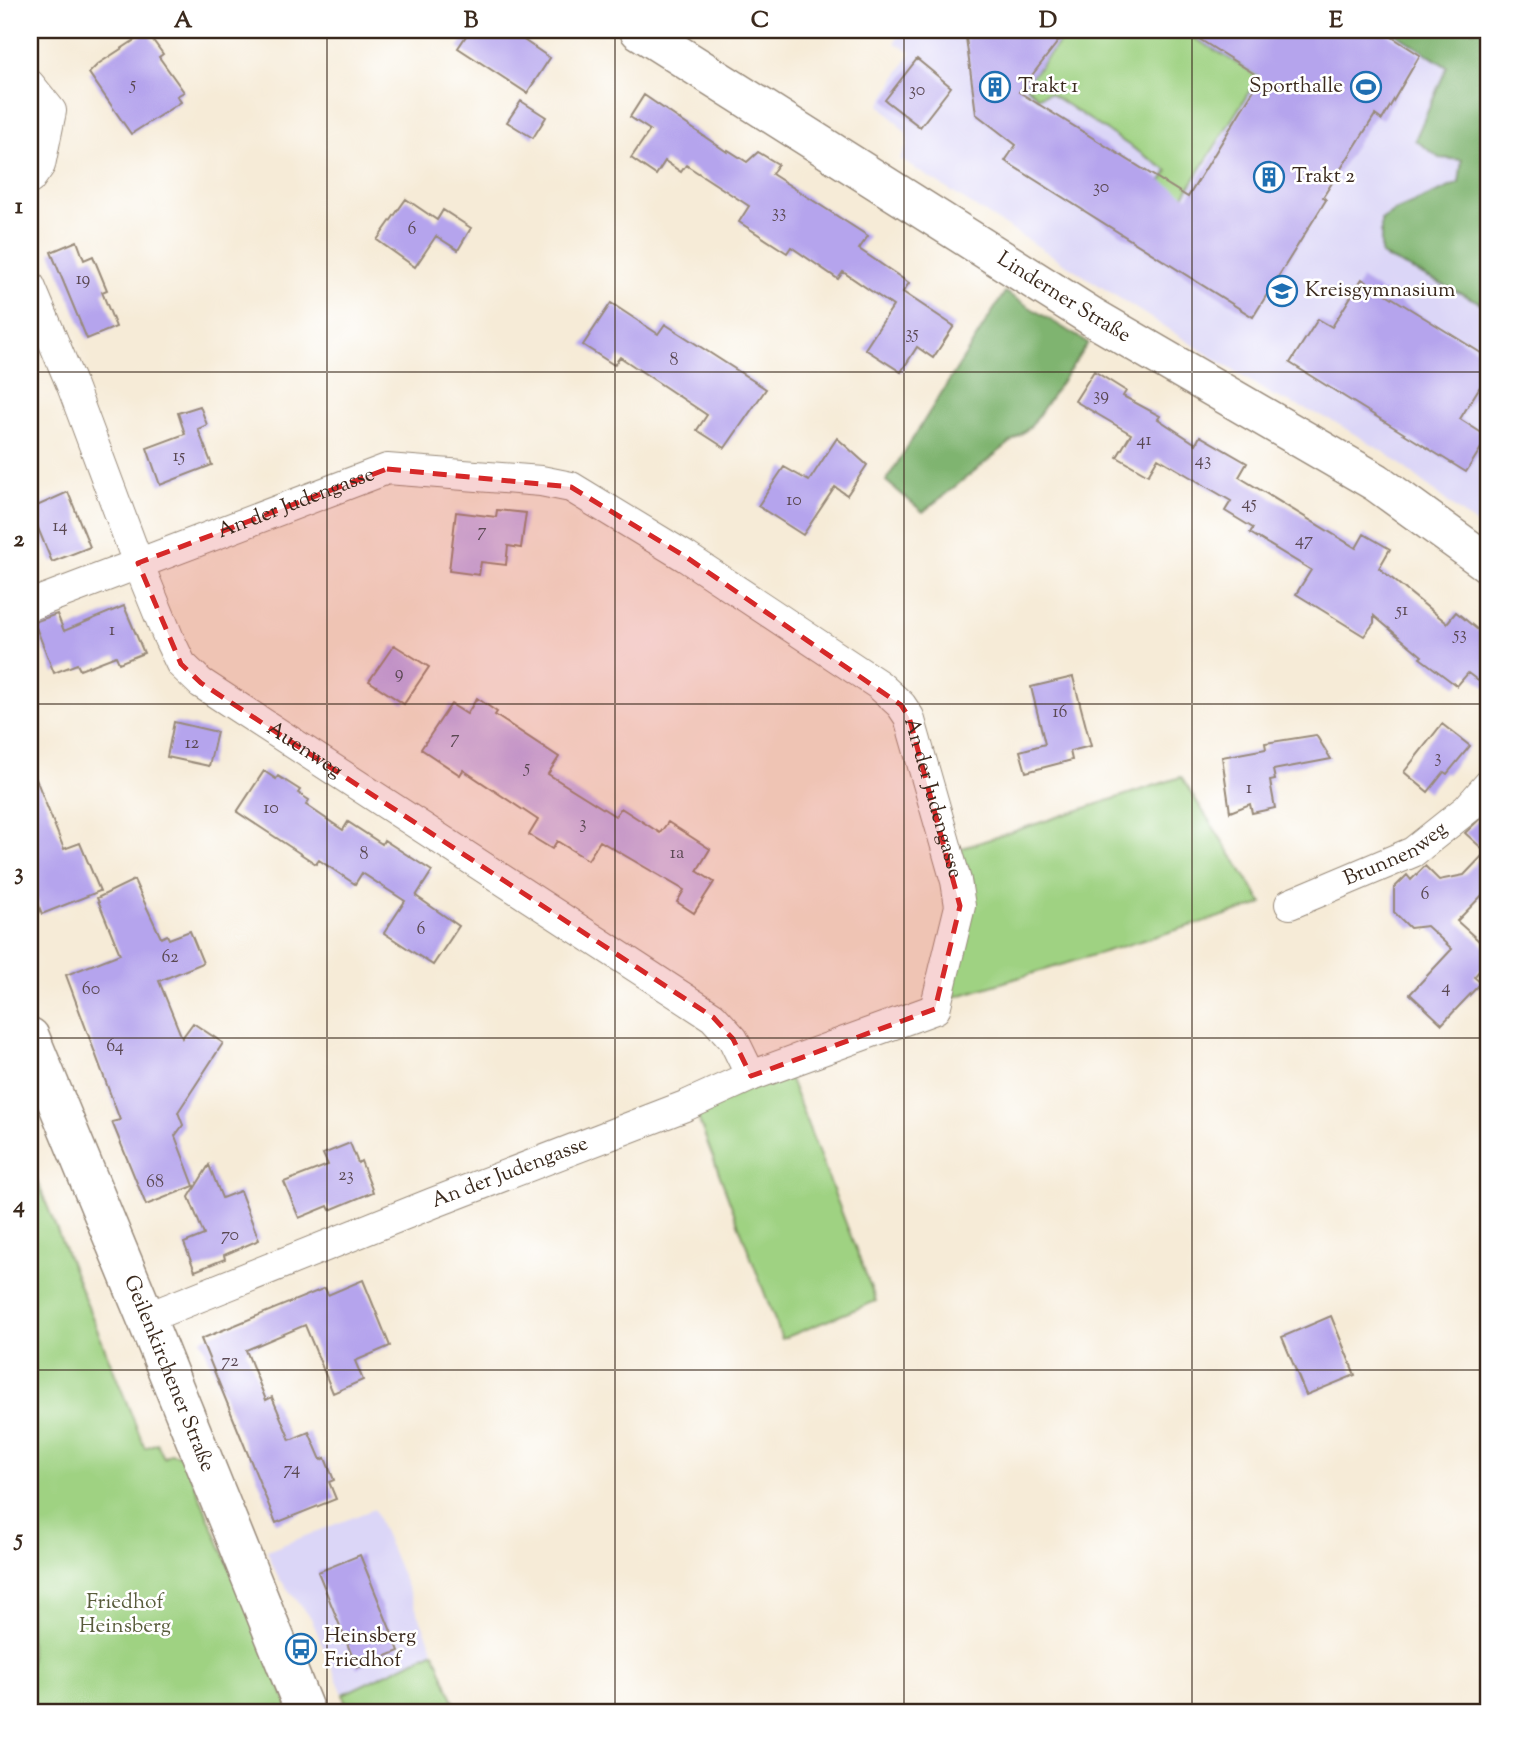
<svg xmlns="http://www.w3.org/2000/svg" width="1519" height="1742" font-family="'Sorts Mill Goudy',serif">
<style>
.built{fill:#dbd6f7}
.green{fill:#9fd282;stroke:#6d7e50;stroke-width:2}
.forest{fill:#7fb470;stroke:#5d6f47;stroke-width:2}
.building{fill:#b5a4ed}
.lines{fill:none;stroke-linecap:round;stroke-linejoin:round}
.street-casing{stroke:#988a7a;stroke-width:32}
.secondary-casing{stroke:#988a7a;stroke-width:41}
.street{stroke:#fff;stroke-width:30}
.secondary{stroke:#fff;stroke-width:38}
.marked{fill:#d62828;fill-opacity:0.2;stroke:#d62828;stroke-width:5;stroke-dasharray:14 9;stroke-linejoin:round}
.grid{fill:none;stroke:#3b2a1e;stroke-width:2;stroke-opacity:0.55}
.labels{text-anchor:middle;dominant-baseline:central;stroke-width:5;stroke-linejoin:round;paint-order:stroke}
.number-label{font-size:18px;fill:#5a4852}
.poi-label{font-size:21px;fill:#3b2a1e;stroke:#fff;text-anchor:start}
.street-label{font-size:21px;fill:#3b2a1e;stroke:#fff}
.park-label{font-size:21px;fill:#595c3c;stroke:#fff}
.neatline{fill:none;stroke:#3b2a1e;stroke-width:2.5}
.grid-label{font-size:23px;text-anchor:middle;font-weight:bold;fill:#3b2a1e}
</style>
<rect width="100%" height="100%" fill="#fff"/>
<filter id="ink" filterUnits="userSpaceOnUse"><feTurbulence type="fractalNoise" baseFrequency=".0143" numOctaves="2"/><feDisplacementMap in="SourceGraphic" scale="14" xChannelSelector="R" yChannelSelector="G"/><feConvolveMatrix kernelMatrix="1 2 1 2 8 2 1 2 1" color-interpolation-filters="sRGB"/></filter>
<filter id="wash" filterUnits="userSpaceOnUse"><feTurbulence type="fractalNoise" baseFrequency=".00686" numOctaves="4" result="noise"/><feDisplacementMap in="SourceGraphic" scale="28" xChannelSelector="R" yChannelSelector="G"/><feGaussianBlur stdDeviation="1.57" result="paint"/><feColorMatrix in="noise" values="0 0 0 0 0 0 0 0 0 0 0 0 0 0 0 0 0 1.4 0 .05"/><feComposite in="paint" operator="in"/></filter>
<g filter="url(#wash)">
<rect width="100%" height="100%" fill="#f6ebd7"/>
<path class="built" d="M900 30H1390L1448 67 1489 140 1425 275 1489 307V513L1475 524 1390 456 1333 421 1272 395 900 159 907 145 906 133 880 105 911 52 895 43Z
M374 1509 434 1651 343 1694 311 1618 278 1577 267 1551Z"/>
<path class="green" d="M1069 30H1180L1259 76 1172 215 1150 201 1168 171 1049 93 1038 97 1025 85Z
M1181 777 1263 904 948 999 974 903V882L959 849Z
M788 1074 876 1301 782 1339 695 1110Z
M30 1163 145 1448 157 1443 164 1458 170 1453 182 1455 291 1712H30Z
M434 1651 458 1712H348L343 1694Z"/>
<path class="forest" d="M1390 30H1489V307L1381 255V220L1395 211 1459 183 1462 160 1440 158 1415 140 1447 67Z
M1005 292 1088 343 1031 426 923 512 886 481Z"/>
<g id="blocks">
<path class="building" d="M470 30H509L550 58 527 93 458 48Z
M965 30H1067L1019 92 1188 197 1261 78 1185 30H1381L1420 55 1382 120 1375 115 1323 197 1326 200 1253 317 1005 161 1016 145 976 114Z
M147 32 163 54 159 57 184 92 177 96 181 102 131 134 89 73 98 64Z
M917 59 951 87 920 127 885 100Z
M644 95 727 152 728 150 747 162 758 152 778 164 772 174 868 236 859 249 909 283 903 292 954 326 933 358 917 347 901 372 865 349 893 306 843 272 838 279 791 247 787 253 739 222 749 206 686 165 681 172 665 161 656 175 631 158 650 130 630 117Z
M521 101 546 117 533 138 507 122Z
M406 199 437 220 443 210 471 228 458 250 436 236 415 267 377 240Z
M77 241 84 260 93 256 107 290 102 292 116 327 87 339 51 252Z
M1362 279 1489 358V372L1460 419 1488 437 1466 472 1290 363 1318 319 1332 327Z
M611 303 658 334 665 324 766 389 725 448 697 430 707 415 620 357 614 365 583 345Z
M1094 371 1126 391 1123 396 1160 416 1158 419 1196 444 1200 436 1247 463 1239 477 1356 548 1364 534 1390 549 1379 568 1447 623 1456 612 1489 639V689L1468 673 1457 686 1420 658 1422 656 1374 616V623L1364 636 1296 594 1311 570 1250 533 1253 528 1225 511 1231 501 1158 458 1148 475 1117 457 1131 434 1075 401Z
M200 406 207 425 198 429 212 465 160 485 147 448 185 434 178 413Z
M837 438 867 465 847 495 835 487 803 535 758 506 784 467 809 481Z
M68 492 90 547 52 562 30 509Z
M497 510 526 513 521 548 508 546 506 565 481 562 479 575 449 571 456 512 496 517Z
M124 606 144 653 119 663 116 656 80 670 77 664 54 673 34 622 57 614 64 631Z
M394 645 429 667 404 704 369 681Z
M1073 677 1091 746 1070 751 1072 760 1026 772 1020 751 1045 744 1031 687Z
M477 698 497 712 495 715 559 757 548 774 615 816 621 808 660 833 668 822 710 849 697 871 714 882 694 913 677 902 684 890 600 841 588 860 557 841 552 849 529 835 538 820 463 770 460 775 421 749 451 704 467 714Z
M174 722 217 732 209 766 167 757Z
M1442 724 1470 746 1447 774 1444 772 1428 792 1404 772Z
M1316 735 1331 759 1273 770 1275 780 1270 781 1275 808 1252 813 1250 804 1230 812 1222 757 1266 749 1265 743Z
M30 764 64 849 80 843 100 891 42 914 30 882Z
M264 771 276 779 278 776 300 790 298 793 309 800 306 805 343 830 348 822 382 844 384 840 432 871 416 896 459 926 433 965 384 933 405 901 362 873 355 884 319 860 316 864 237 812Z
M1489 810V888L1457 921 1489 950V960L1474 977 1481 983 1442 1024 1410 994 1452 949 1427 926 1410 928 1394 912V888L1407 875 1411 880 1425 866 1439 880 1464 875 1486 852 1465 833Z
M134 880 161 938 167 935 169 939 190 931 203 963 159 981 182 1038 193 1023 223 1043 178 1112 183 1125 175 1136 194 1186 146 1205 112 1122 120 1120 66 975 120 954 97 898Z
M350 1143 358 1163 361 1161 373 1192 330 1210 328 1206 299 1218 284 1182 328 1165 323 1154Z
M209 1165 222 1198 240 1191 259 1240 224 1255 225 1259 195 1271 184 1243 204 1235 189 1197Z
M363 1280 390 1346 355 1361 363 1380 333 1393 305 1325 246 1350 266 1400 272 1397 290 1440 309 1432 321 1460 325 1458 334 1480 329 1482 336 1499 276 1523 201 1339 325 1288 328 1295Z
M1331 1316 1355 1375 1306 1395 1282 1337Z
M360 1555 399 1651 357 1668 318 1572Z"/>
</g>
</g>
<g filter="url(#ink)">
<use href="#blocks" fill-opacity="0" stroke="#988a7a" stroke-width="2"/>
<g class="lines">
<g class="street-casing">
<g id="street">
<path d="M30 85 51 111 40 165 30 179"/>
<path id="s1" d="M30 286 72 386 138 563 169 639 181 664 201 683 713 1017 733 1039 751 1076"/>
<path id="s2" d="M30 605 387 469 541 481 571 487 686 557 879 685 901 705 909 717 956 881 960 906 935 1009 751 1076 685 1106 433 1203 146 1318"/>
<path id="s3" d="M1290 904 1413 852 1467 809 1489 784"/>
</g>
</g>
<g class="secondary-casing">
<g id="secondary">
<path id="s4" d="M639 30 1094 318 1376 482 1489 564"/>
<path id="s5" d="M30 1037 146 1318 305 1712"/>
</g>
</g>
<use href="#street" class="street"/>
<use href="#secondary" class="secondary"/>
</g>
</g>
<path class="marked" d="M387 469 571 487 686 557 901 705 909 717 960 906 935 1009 751 1076 733 1039 713 1017 201 683 181 664 138 563Z"/>
<path class="grid" d="M327 30V1712M615 30V1712M904 30V1712M1192 30V1712M30 372H1489M30 704H1489M30 1038H1489M30 1370H1489"/>
<defs>
<g id="building-ring" transform="scale(1.575)"><circle r="9.5" fill="#fff" stroke="#1f6fb2" stroke-width="1.5"/><path d="M-4-6H4V6H1V3H-1V6H-4ZM-2.5-4.3h1.7v1.8h-1.7ZM.8-4.3h1.7v1.8H.8ZM-2.5-1h1.7V.8h-1.7ZM.8-1h1.7V.8H.8Z" fill="#1f6fb2"/></g>
<g id="stadium-ring" transform="scale(1.575)"><circle r="9.5" fill="#fff" stroke="#1f6fb2" stroke-width="1.5"/><path d="M0-5a6.5 5 0 1 0 0 10a6.5 5 0 1 0 0-10ZM-3.5-1.8h7v3.6h-7Z" fill="#1f6fb2"/></g>
<g id="school-ring" transform="scale(1.575)"><circle r="9.5" fill="#fff" stroke="#1f6fb2" stroke-width="1.5"/><path d="M0-5L7-2L0 1L-7-2ZM-4 1L0 2.5L4 1V4Q0 6-4 4Z" fill="#1f6fb2"/></g>
<g id="bus-ring" transform="scale(1.575)"><circle r="9.5" fill="#fff" stroke="#1f6fb2" stroke-width="1.5"/><path d="M-5-6H5V4H4V6H2V4H-2V6H-4V4H-5ZM-3.5-4V0h7V-4ZM-3.5 1.2v1.5H-2V1.2ZM2 1.2v1.5H3.5V1.2Z" fill="#1f6fb2"/></g>
</defs>
<g fill-rule="evenodd">
<use href="#building-ring" x="995" y="87"/>
<use href="#stadium-ring" x="1366" y="87"/>
<use href="#building-ring" x="1269" y="177"/>
<use href="#school-ring" x="1282" y="291"/>
<use href="#bus-ring" x="301" y="1649"/>
</g>
<g class="labels">
<g class="number-label">
<text x="133" y="85">5</text>
<text x="917" y="91">30</text>
<text x="1101" y="188">30</text>
<text x="779" y="213">33</text>
<text x="412" y="230">6</text>
<text x="83" y="280">19</text>
<text x="912" y="334">35</text>
<text x="674" y="361">8</text>
<text x="1101" y="396">39</text>
<text x="1144" y="441">41</text>
<text x="179" y="457">15</text>
<text x="1203" y="461">43</text>
<text x="794" y="501">10</text>
<text x="1249" y="504">45</text>
<text x="60" y="527">14</text>
<text x="482" y="532">7</text>
<text x="1304" y="541">47</text>
<text x="1402" y="611">51</text>
<text x="112" y="631">1</text>
<text x="1460" y="635">53</text>
<text x="399" y="674">9</text>
<text x="1060" y="713">16</text>
<text x="455" y="739">7</text>
<text x="192" y="744">12</text>
<text x="1438" y="758">3</text>
<text x="527" y="768">5</text>
<text x="1249" y="789">1</text>
<text x="271" y="809">10</text>
<text x="583" y="824">3</text>
<text x="677" y="854">1a</text>
<text x="364" y="855">8</text>
<text x="1425" y="895">6</text>
<text x="421" y="930">6</text>
<text x="170" y="958">62</text>
<text x="1446" y="988">4</text>
<text x="91" y="990">60</text>
<text x="115" y="1047">64</text>
<text x="346" y="1176">23</text>
<text x="155" y="1183">68</text>
<text x="230" y="1236">70</text>
<text x="230" y="1362">72</text>
<text x="292" y="1470">74</text>
</g>
<g class="poi-label">
<text x="1018" y="87">Trakt 1</text>
<text x="1343" y="87" text-anchor="end">Sporthalle</text>
<text x="1292" y="177">Trakt 2</text>
<text x="1305" y="291">Kreisgymnasium</text>
<text x="324" y="1637">Heinsberg<tspan x="324" dy="24">Friedhof</tspan></text>
</g>
<g class="street-label">
<text stroke="none"><textPath href="#s4" startOffset="502">Linderner Straße</textPath></text>
<text stroke="none"><textPath href="#s2" startOffset="285">An der Judengasse</textPath></text>
<text stroke="none"><textPath href="#s1" startOffset="558">Auenweg</textPath></text>
<text stroke="none"><textPath href="#s2" startOffset="1062">An der Judengasse</textPath></text>
<text stroke="none"><textPath href="#s3" startOffset="117">Brunnenweg</textPath></text>
<text transform="translate(510 1173) rotate(-21)">An der Judengasse</text>
<text stroke="none"><textPath href="#s5" startOffset="364">Geilenkirchener Straße</textPath></text>
</g>
<g class="park-label">
<text x="125" y="1603">Friedhof<tspan x="125" dy="24">Heinsberg</tspan></text>
</g>
</g>
<rect width="1519" height="1742" fill="none" stroke="#fff" stroke-width="77"/>
<rect x="38" y="38" width="1442" height="1666" class="neatline"/>
<g class="grid-label">
<text x="183" y="27">A</text>
<text x="471" y="27">B</text>
<text x="760" y="27">C</text>
<text x="1048" y="27">D</text>
<text x="1336" y="27">E</text>
<text x="19" y="213">1</text>
<text x="19" y="546">2</text>
<text x="19" y="879">3</text>
<text x="19" y="1212">4</text>
<text x="19" y="1545">5</text>
</g>
</svg>
